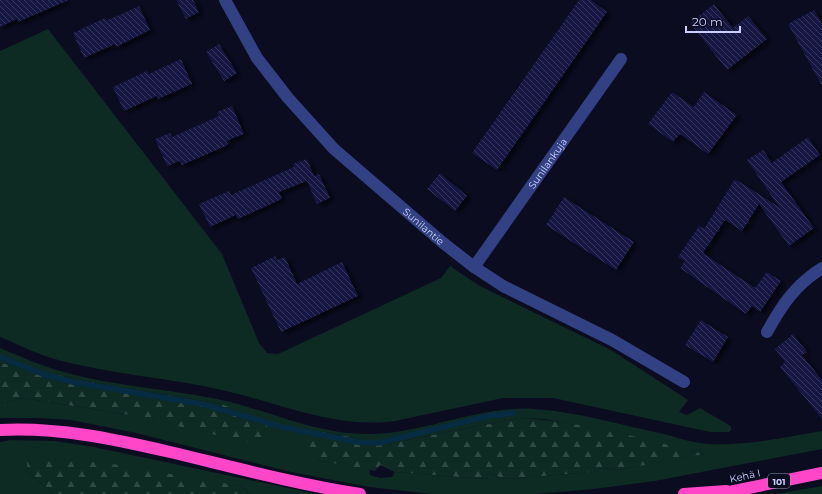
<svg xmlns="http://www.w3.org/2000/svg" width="822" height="494" font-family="Montserrat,sans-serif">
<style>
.grass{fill:#0d2a23;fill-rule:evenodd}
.forest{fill:url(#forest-firs)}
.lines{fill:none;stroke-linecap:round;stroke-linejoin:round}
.stream{stroke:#072b42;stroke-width:5.5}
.building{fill:url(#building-back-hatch);filter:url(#shadow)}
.minor{stroke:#324183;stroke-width:12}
.highway{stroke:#ff45c8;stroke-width:12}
.labels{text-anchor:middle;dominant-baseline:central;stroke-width:3.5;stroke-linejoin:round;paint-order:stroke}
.shield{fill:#0b0c20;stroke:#9194bc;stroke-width:1}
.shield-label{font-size:9px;font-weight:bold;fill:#cacfff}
.street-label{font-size:10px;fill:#cacfff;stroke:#0b0c20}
</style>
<defs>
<pattern id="forest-firs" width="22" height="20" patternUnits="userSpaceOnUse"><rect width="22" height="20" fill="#0d2a23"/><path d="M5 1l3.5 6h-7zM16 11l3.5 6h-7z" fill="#2f4844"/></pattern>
<pattern id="building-back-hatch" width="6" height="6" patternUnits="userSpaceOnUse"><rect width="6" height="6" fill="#161642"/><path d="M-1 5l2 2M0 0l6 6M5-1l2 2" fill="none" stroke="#37375e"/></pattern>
<filter id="shadow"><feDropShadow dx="4.5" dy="2.5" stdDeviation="2" flood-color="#0009"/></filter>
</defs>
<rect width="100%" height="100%" fill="#0b0c20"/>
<path class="grass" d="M48 29 222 254 259 343 267 353 278 354 441 278 450 266 478 285 611 350 688 400 679 412 687 415 700 408 729 425 731 427V430L729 432H710L553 398H503L395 421C336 429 282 404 226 391 172 378 116 375 62 361 40 356 20 345 0 337V51Z
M0 348C22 357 44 367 67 373 116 386 167 389 217 399 269 410 319 436 373 434 428 432 480 405 535 409 578 412 621 425 664 434 678 438 694 443 709 444 747 446 785 437 822 431V449L655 481 594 489 537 494H432L369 487 291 472 136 433 71 420 38 418H0V403L23 398 130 415 222 404 112 386 0 363ZM519 418 544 419 610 431 704 454 618 470 602 468 594 472 506 479 488 473 486 479 395 472 392 477 380 478 370 475 369 469 316 460 326 432 387 444Z
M11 440 55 441 94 447 316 494H251L240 486 27 461V471L53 494H0V442Z
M822 486V494H776Z"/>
<path class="forest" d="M0 363 112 386 222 404 267 423 266 436 255 444 130 415 23 398 0 403Z
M519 418C582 421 644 439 705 454L618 470 603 468 594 472 506 479 488 473 486 479 395 472 380 465 375 471 316 460 307 455 305 441 307 435 311 433 326 432 387 444Z
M27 461 101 462 240 486 251 494H53L27 471Z"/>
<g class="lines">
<path class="stream" d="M0 357 43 374 73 382 202 404 283 427 357 442 379 443 488 416 513 413"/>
</g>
<path class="building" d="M0 0H69L18 22 17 19 0 27Z
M176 0H193L199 12 186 19Z
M579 0H591L607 12 497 170 472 153Z
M714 4 733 28 748 16 767 39 727 70 690 23Z
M139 6 150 30 116 47 115 44 84 58 73 33 105 18 106 21Z
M814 10 822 24V86L788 24Z
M219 44 237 73 224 81 206 52Z
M181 59 192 84 158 99 157 96 124 111 113 87 147 71 149 74Z
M672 92 694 107 704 92 737 115 708 154 680 134 673 142 648 124Z
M232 106 244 134 226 141 228 145 182 165 180 161 167 166 155 139 170 133 172 137 219 116 217 112Z
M808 137 820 155 781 182 814 228 789 246 759 204 742 231 725 220 703 253 755 288 767 272 781 281 760 312 752 306 746 314 680 268 685 261 678 257 699 226 704 229 735 179 779 207 747 160 763 150 772 163Z
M307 159 314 176 319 174 330 198 317 204 307 181 279 192 282 199 238 219 236 215 210 227 199 204 229 191 231 195 294 167 293 164Z
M440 173 467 196 455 211 427 189Z
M564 197 634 242 616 270 546 225Z
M275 256 277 260 285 257 297 284 342 262 358 296 281 332 251 268Z
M701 320 728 337 713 362 685 345Z
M793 334 807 352 802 355 822 380V419L780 367 785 362 775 349Z"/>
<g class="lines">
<g class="minor">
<path id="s1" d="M225 0 257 58 288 98 334 149 442 242 474 267 503 286 612 340 684 382"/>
<path id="s2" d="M474 267 621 59"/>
<path d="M767 332C782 305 795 285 822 268"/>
</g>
<path class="highway" d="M0 430C58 427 114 439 170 452 233 467 296 484 360 494
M684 494 726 491
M719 494 822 473"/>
</g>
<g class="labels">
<rect class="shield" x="768" y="474" width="22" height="14" rx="3"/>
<g class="shield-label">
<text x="779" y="481">101</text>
</g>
<g class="street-label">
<text stroke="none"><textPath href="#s2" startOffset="127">Sunilankuja</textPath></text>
<text stroke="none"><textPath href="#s1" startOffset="304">Sunilantie</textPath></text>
<text transform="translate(745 476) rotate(-12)">Kehä I</text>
</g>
</g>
<path d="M686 26v6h54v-6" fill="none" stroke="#cacfff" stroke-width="2"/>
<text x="692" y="26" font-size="12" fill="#cacfff" stroke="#0b0c20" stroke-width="3" paint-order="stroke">20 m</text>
</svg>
